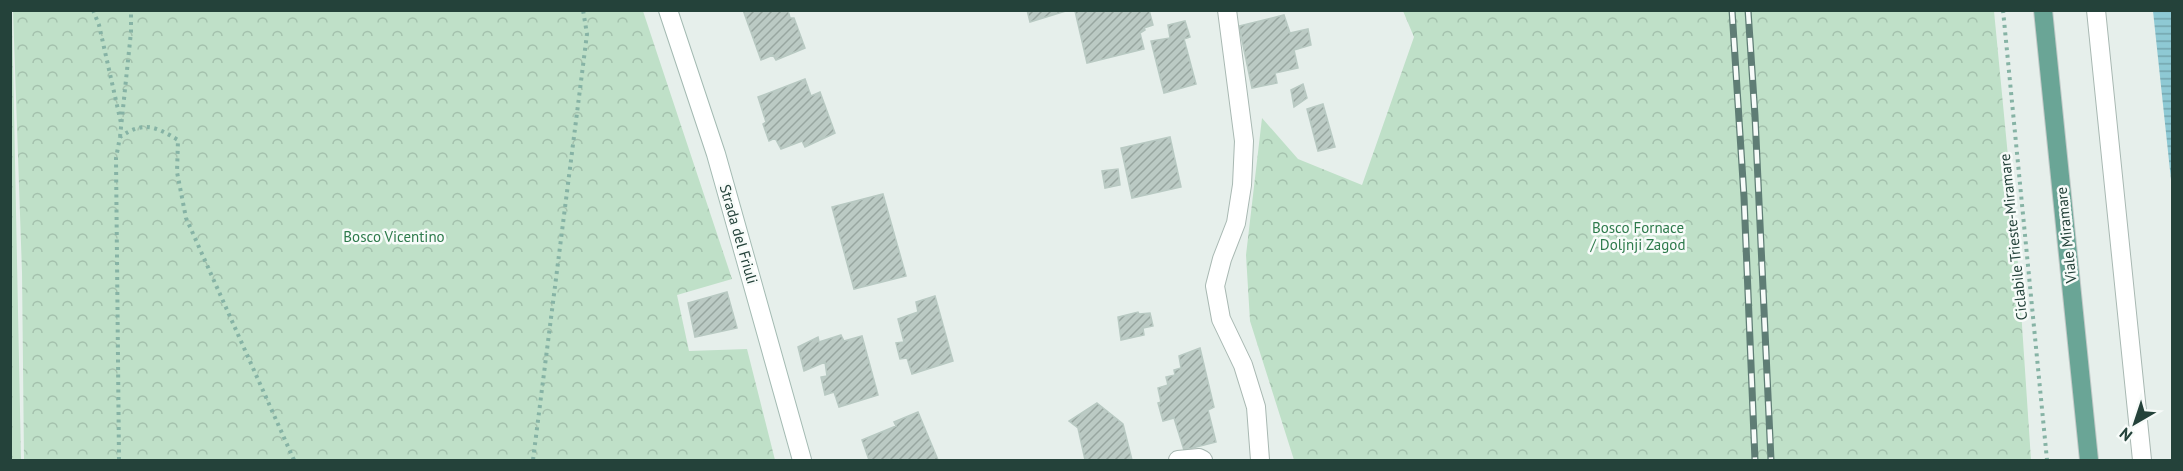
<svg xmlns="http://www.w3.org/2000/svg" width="2183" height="471" font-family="'PT Sans',sans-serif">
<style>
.grass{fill:url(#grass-tufts)}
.forest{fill:url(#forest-crowns)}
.water{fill:url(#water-rules)}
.building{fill:url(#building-hatch);stroke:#b8c9c2;stroke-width:1.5}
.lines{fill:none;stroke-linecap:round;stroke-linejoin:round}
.street-casing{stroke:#a8b8b2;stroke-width:20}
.secondary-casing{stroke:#a4bbb3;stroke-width:20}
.primary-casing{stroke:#c2cac8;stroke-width:20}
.path{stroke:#86b3a5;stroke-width:4;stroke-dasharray:3 4.5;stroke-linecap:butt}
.street{stroke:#fff;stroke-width:18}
.secondary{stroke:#fff;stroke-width:18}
.primary{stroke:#6aa596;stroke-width:18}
.rail-casing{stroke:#5f7d75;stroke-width:7}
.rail{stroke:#f7fbf9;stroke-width:4.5;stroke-dasharray:14;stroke-linecap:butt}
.labels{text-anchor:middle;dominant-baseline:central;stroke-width:5;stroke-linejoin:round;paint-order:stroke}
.park-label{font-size:15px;fill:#2d7a4b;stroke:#f7fbf9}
.street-label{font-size:15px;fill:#24423a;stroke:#f7fbf9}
</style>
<defs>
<pattern id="grass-tufts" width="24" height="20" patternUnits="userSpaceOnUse" patternTransform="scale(1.5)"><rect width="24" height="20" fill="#bfe0c8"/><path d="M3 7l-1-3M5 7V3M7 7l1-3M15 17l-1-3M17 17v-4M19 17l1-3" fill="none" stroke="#a4c1ad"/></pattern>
<pattern id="forest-crowns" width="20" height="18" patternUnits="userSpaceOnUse" patternTransform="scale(1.5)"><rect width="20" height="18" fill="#bfe0c8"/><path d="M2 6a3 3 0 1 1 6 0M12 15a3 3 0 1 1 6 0" fill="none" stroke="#a4c1ad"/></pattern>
<pattern id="water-rules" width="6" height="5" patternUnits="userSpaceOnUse" patternTransform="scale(1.5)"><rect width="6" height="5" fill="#8ec9d4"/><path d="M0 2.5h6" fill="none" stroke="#74a5ad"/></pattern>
<pattern id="building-hatch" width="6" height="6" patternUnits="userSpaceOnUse" patternTransform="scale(1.5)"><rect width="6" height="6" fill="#bbcac4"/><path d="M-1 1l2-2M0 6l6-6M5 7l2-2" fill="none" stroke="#98a6a0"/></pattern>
</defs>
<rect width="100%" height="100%" fill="#e6efeb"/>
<path class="grass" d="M10 11H12L21 460H10Z"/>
<path class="forest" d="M13 11H643L732 279 677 295 689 351 747 349 775 460H24L22 272Z
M1403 11H1994L2017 250 2031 460H1294L1250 321 1246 255 1262 118 1298 159 1362 185 1414 37Z"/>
<path class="water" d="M2153 11H2172V189Z"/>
<path class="building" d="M743 10H788L790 18H794L805 48 776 60 773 55 761 60Z
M1027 10H1069L1030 22Z
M1149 10 1153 25 1144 28 1145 30 1140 33 1144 49 1087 63 1075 11Z
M1284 15 1290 33 1308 29 1311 45 1294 50 1298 68 1275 73 1277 83 1252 88 1239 26Z
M1185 21 1190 37 1184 39 1196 84 1164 93 1151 41 1170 38 1168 25Z
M805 79 811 96 820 92 835 133 805 147 802 141 781 149 775 138 769 141 763 124 766 122 758 97Z
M1303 84 1307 98 1294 107 1291 90Z
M1323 104 1335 147 1318 151 1307 109Z
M1170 137 1181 187 1132 198 1121 148Z
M1118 169 1120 185 1105 188 1102 171Z
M883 194 906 276 854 289 832 207Z
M727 292 737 328 695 337 688 303Z
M935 296 953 361 912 374 907 358 900 359 896 343 904 342 898 319 918 312 916 302Z
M1138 312 1139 314 1150 313 1153 326 1143 328 1144 335 1121 340 1118 317Z
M841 335 844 341 862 336 878 395 839 407 834 392 825 395 821 377 827 376 825 362 804 371 798 347 818 337 819 342Z
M1200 348 1214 407 1208 410 1216 442 1184 450 1174 418 1163 421 1158 403 1161 402 1158 388 1168 385 1166 377 1175 375 1174 370 1181 368 1179 356Z
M1097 403 1123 424 1132 460H1085L1078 428 1069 421Z
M918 412 938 460H869L862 440 896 426 894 422Z"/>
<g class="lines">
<g class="street-casing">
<path id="street" d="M1227 10 1244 141 1242 185 1236 223 1222 259 1215 286 1221 319 1243 365 1256 407 1260 460
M2096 10 2142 460
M1178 460 1199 458 1203 460"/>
</g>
<g class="secondary-casing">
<path id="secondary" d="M668 10 716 154 802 460"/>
</g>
<g class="primary-casing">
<path id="primary" d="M2043 10 2089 460"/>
</g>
<path class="path" d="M93 10 99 25 121 123
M2003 10 2047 460
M120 137 131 32V10
M119 460 116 158 120 137C143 121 155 126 178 140L177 172 186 218 294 460
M533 460 587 34 583 10"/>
<use href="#street" class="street"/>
<use href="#secondary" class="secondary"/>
<use href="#primary" class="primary"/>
<g class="rail-casing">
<path id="rail" d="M1732 10 1744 197 1755 460
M1748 10 1755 116 1771 460"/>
</g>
<use href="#rail" class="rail"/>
</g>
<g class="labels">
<g class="park-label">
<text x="1638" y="227">Bosco Fornace<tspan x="1638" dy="17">/ Doljnji Zagod</tspan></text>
<text x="394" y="236">Bosco Vicentino</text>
</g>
<g class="street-label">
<text transform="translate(739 234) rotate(74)">Strada del Friuli</text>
<text transform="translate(2066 235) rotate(-96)">Viale Miramare</text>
<text transform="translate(2013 237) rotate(-96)">Ciclabile Trieste-Miramare</text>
</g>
</g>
<rect width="2183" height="471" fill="none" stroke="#24423a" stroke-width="24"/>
<g transform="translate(2135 423) rotate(219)" stroke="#f7fbf9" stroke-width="4.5" paint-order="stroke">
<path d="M0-4.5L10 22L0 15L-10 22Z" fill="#24423a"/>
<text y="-9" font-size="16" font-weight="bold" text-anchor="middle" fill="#24423a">N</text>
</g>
</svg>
